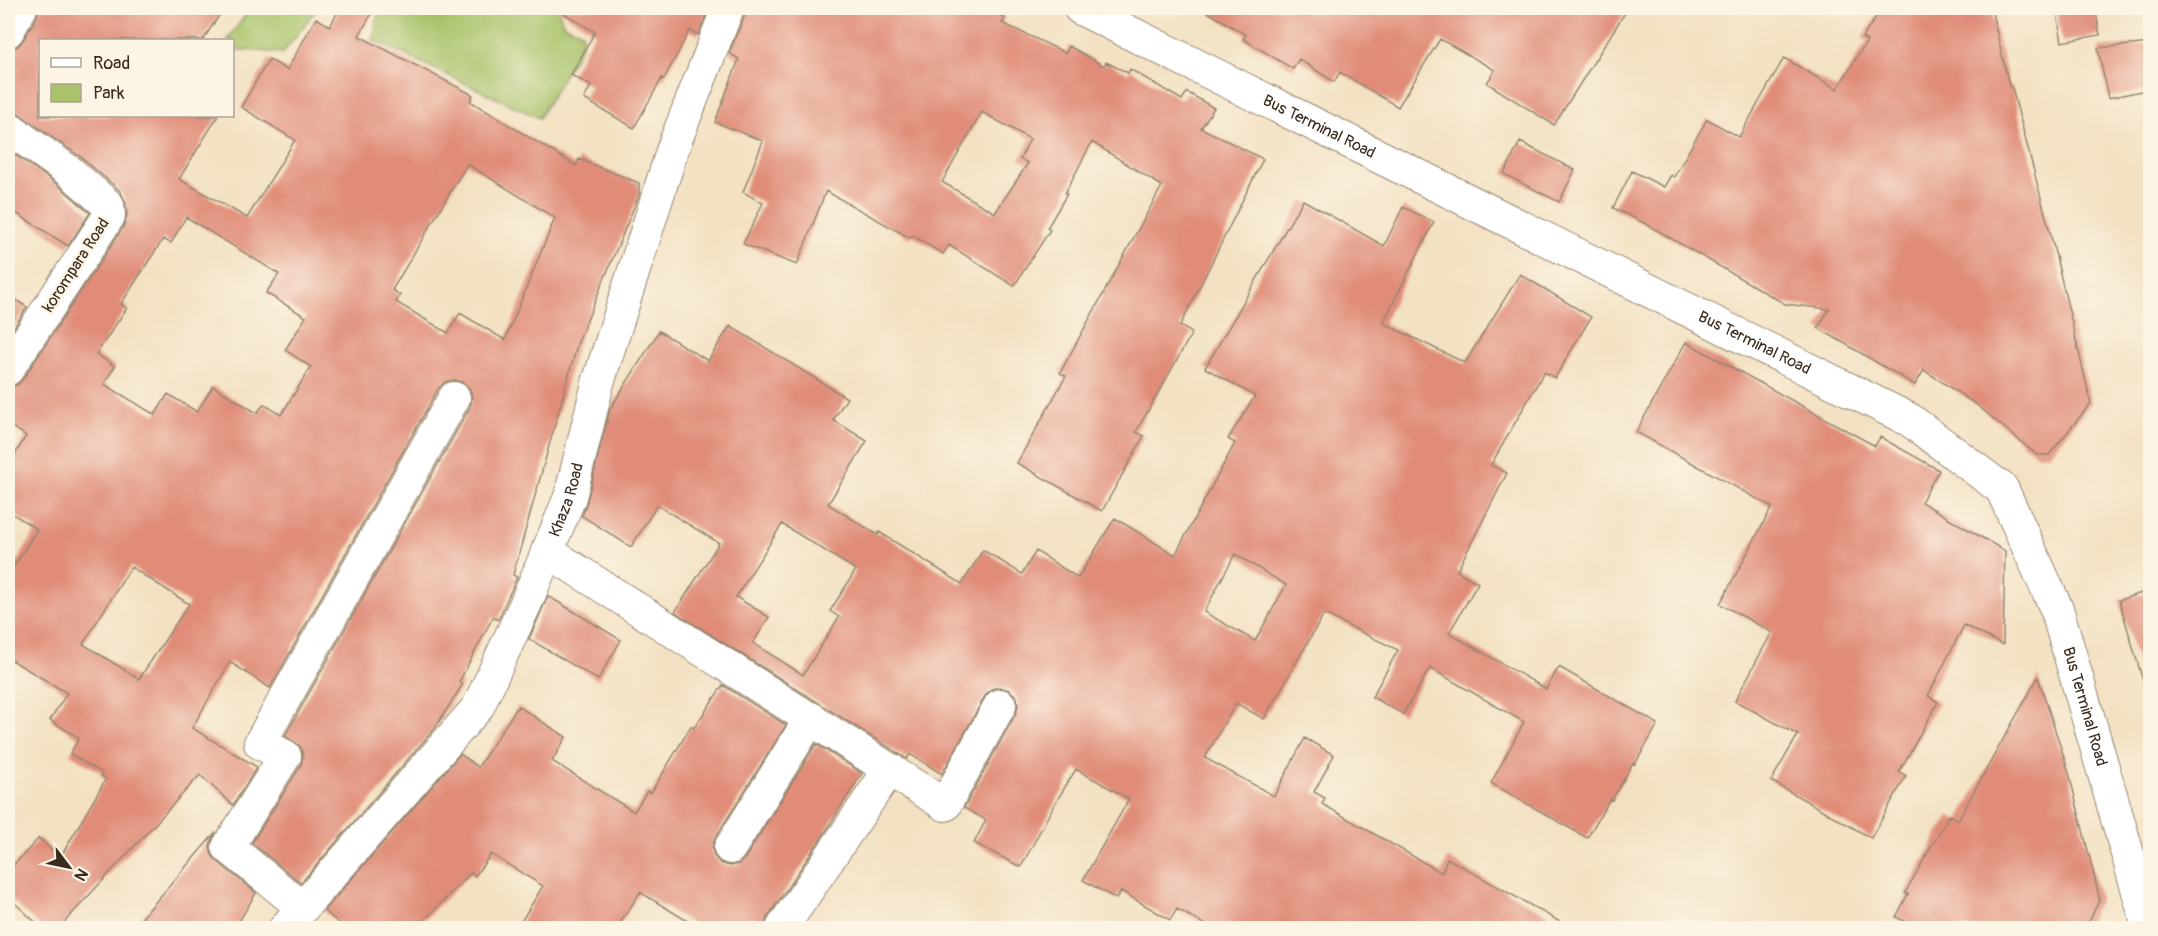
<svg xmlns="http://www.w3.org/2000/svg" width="2158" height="936" font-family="Pangolin,sans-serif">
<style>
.green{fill:#a9c36a;stroke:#727644;stroke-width:1.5}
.building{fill:#e08c78;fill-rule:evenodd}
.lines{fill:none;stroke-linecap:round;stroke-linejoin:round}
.minor-casing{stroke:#978670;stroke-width:34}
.secondary-casing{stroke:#978670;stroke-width:35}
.minor{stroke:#fff;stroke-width:32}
.secondary{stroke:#fff;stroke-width:33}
.labels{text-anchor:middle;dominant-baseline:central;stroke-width:5;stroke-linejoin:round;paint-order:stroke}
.street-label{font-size:16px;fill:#3b2a1e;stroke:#fcf5e5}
</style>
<rect width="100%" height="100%" fill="#fcf5e5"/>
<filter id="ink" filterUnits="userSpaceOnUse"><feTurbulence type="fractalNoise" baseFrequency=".0167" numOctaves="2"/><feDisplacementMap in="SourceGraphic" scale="12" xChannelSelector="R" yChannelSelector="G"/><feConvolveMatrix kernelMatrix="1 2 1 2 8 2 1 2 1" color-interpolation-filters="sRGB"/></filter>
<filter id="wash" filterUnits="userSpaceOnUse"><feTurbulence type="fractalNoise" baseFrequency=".008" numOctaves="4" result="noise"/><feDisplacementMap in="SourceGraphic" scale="24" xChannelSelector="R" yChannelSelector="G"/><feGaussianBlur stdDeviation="1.35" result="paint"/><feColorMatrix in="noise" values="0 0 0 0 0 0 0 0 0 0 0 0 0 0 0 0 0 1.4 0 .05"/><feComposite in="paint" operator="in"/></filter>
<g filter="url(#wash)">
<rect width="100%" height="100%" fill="#f3e1c3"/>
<path class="green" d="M251 8H321L312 15 283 53 233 49 232 40H227Z
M376 8H557L564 25 582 32 581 46 539 118 373 40 379 10Z"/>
<g id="blocks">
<path class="building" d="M39 8H224L203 40H40V116H218L179 179 247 218 295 140 241 107 269 59 287 70 316 18 330 26 340 8H375L359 36 473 95 470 101 576 166 579 159 639 183V195L578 342 513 575 517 577 498 620 493 617 459 682 463 684 435 728 301 883 252 843 301 765 303 756 301 747 285 736 470 407 472 398 470 389 463 383 454 380 445 382 438 389 270 688 230 662 192 728 257 767 233 805 200 775 59 928H42L8 897V871L39 838 60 858 106 779 101 776 102 773 70 754 79 738 50 720 67 693 8 658V576L37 529 8 511V466L26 436 8 424V387L17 385 23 379 124 226 127 214 126 203 120 191 81 157 18 113 8 110V49L17 47 23 40 37 17ZM467 164 555 218 505 340 460 313 448 333 396 302 400 295 392 290ZM186 217 279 274 266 293 306 317 285 350 311 367 281 415 264 404 257 413 213 386 197 412 168 394 155 415 104 384 115 366 96 354 127 308 121 304 163 239 171 243ZM131 567 189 604 139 679 83 644Z
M555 8H709L698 35 690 30 664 79 662 78 634 128 584 99 591 86 571 75 595 32Z
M746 8H986L1005 18 1002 23 1066 53 1069 46 1104 66 1106 62 1128 73 1130 69 1182 100 1187 92 1214 108 1201 128 1263 159 1180 326 1192 333 1136 432 1144 436 1102 511 1017 463 1066 376 1060 373 1162 186 1092 142 1065 193 1067 194 1047 228 1050 230 1014 286 949 245 943 254 912 235 910 238 826 191 797 265 743 244 763 203 743 192 763 141 715 122 739 59 729 53 745 15ZM982 112 1030 139 1020 159 1028 163 995 213 942 182Z
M1201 8H1628L1554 125 1487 83 1495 70 1440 39 1398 107 1340 72 1334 82 1299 59 1293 69 1243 39 1246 35Z
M1882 8H1991L2009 85 2012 88 2051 236 2091 403 2049 455H2037L1977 405 1924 370 1915 385 1818 328 1829 309 1785 304 1646 224 1613 208 1632 171 1664 187 1671 175 1674 177 1707 119 1739 137 1784 58 1837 89 1867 41 1862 38Z
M2056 8H2095L2100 35 2062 42Z
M2151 43V89L2108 98 2098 48Z
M1520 142 1575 170 1559 202 1504 174Z
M8 150 58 185 90 213 68 246 8 208Z
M1303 200 1384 246 1403 207 1434 222 1383 323 1465 363 1520 274 1591 317 1555 378 1544 372 1491 465 1507 473 1457 571 1478 583 1449 633 1546 689 1559 667 1658 724 1635 764 1633 763 1612 800 1610 799 1587 838 1491 783 1524 722 1430 668 1403 714 1372 697 1398 650 1324 614 1264 719 1236 703 1205 758 1274 796 1305 738 1334 755 1314 792 1325 798 1322 804 1442 873 1447 858 1571 928H1211L1177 909 1170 920 1121 891 1116 899 1083 880 1129 799 1076 769 1054 805 1021 867 974 843 986 820 964 808 1016 713 1018 705 1016 696 1009 690 999 687 991 689 985 696 942 774 910 754 907 759 675 612 719 543 657 505 631 547 582 516 587 501 610 409 659 331 708 361 730 326 847 398 833 420 867 441 828 504 878 535 879 532 962 584 983 550 1022 574 1036 551 1078 578 1115 518 1175 555 1235 443 1228 439 1255 396 1205 368ZM782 524 856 570 830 611 839 617 803 675 753 643 769 617 736 597ZM1235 554 1286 585 1255 641 1204 612Z
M8 295 27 307 8 337Z
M1686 342 1875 446 1880 437 1939 470 1921 502 2005 551 2003 645 1964 625 1928 696 1938 702 1899 772 1906 776 1871 838 1771 781 1798 735 1735 701 1772 632 1720 604 1772 507 1636 432Z
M2145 592 2151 609V680L2143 681 2119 600Z
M548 596 621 640 598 680 529 639Z
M2038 677 2069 773 2099 896V901L2086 928H1917L1896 917 1908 894 1905 893 1949 815 1958 820Z
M723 685 786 725 715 838 712 848 714 856 720 863 730 866 739 864 745 858 816 744 862 773 824 834 767 918 764 928H699L640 892 617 928H517L543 886 491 854 475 876 471 873 416 928H345L324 911 460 754 478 767 518 706 566 737 552 761 634 812 647 791 651 793 691 726 694 728Z
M216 832 210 845 212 855 217 861 256 893 235 928H133Z"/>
</g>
</g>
<g filter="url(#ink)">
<use href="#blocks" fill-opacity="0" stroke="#978670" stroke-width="1.5"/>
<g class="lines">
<g class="minor-casing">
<g id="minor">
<path d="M8 31 21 8"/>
<path d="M8 128 69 171 108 205 109 216 8 369"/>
<path d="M547 551 945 805 1000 705"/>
<path d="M730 848 811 718"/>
<path d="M303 908 228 847 285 756 260 743 454 398"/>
<path id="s1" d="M285 928 478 707 526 603 570 497 598 383 674 145 728 8"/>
<path d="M782 928 890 769"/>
</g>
</g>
<g class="secondary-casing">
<g id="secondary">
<path id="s2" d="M1080 8 1910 420 2002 489 2057 610 2149 928"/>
</g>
</g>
<use href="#minor" class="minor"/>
<use href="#secondary" class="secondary"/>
</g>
</g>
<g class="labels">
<g class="street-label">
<text stroke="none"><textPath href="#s2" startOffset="267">Bus Terminal Road</textPath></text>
<text transform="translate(76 265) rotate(-57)">korompara Road</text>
<text stroke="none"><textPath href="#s2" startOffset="753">Bus Terminal Road</textPath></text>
<text stroke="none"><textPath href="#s1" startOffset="519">Khaza Road</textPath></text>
<text stroke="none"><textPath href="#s2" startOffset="1275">Bus Terminal Road</textPath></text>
</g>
</g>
<rect width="2158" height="936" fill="none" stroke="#fcf5e5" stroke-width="30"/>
<rect x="39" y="39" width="195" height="78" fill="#fcf5e5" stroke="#afa495" stroke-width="1.5"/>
<rect x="51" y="58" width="30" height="9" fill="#ffffff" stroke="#afa495" stroke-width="1.5"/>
<text x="93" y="69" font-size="18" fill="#3b2a1e">Road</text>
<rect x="51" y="84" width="30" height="18" fill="#a9c36a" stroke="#afa495" stroke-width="1.5"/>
<text x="93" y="99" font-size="18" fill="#3b2a1e">Park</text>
<g transform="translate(69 867) rotate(122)" stroke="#fcf5e5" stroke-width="4.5" paint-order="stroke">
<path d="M0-4.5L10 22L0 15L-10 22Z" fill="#3b2a1e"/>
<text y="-9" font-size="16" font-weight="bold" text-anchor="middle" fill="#3b2a1e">N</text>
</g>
</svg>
